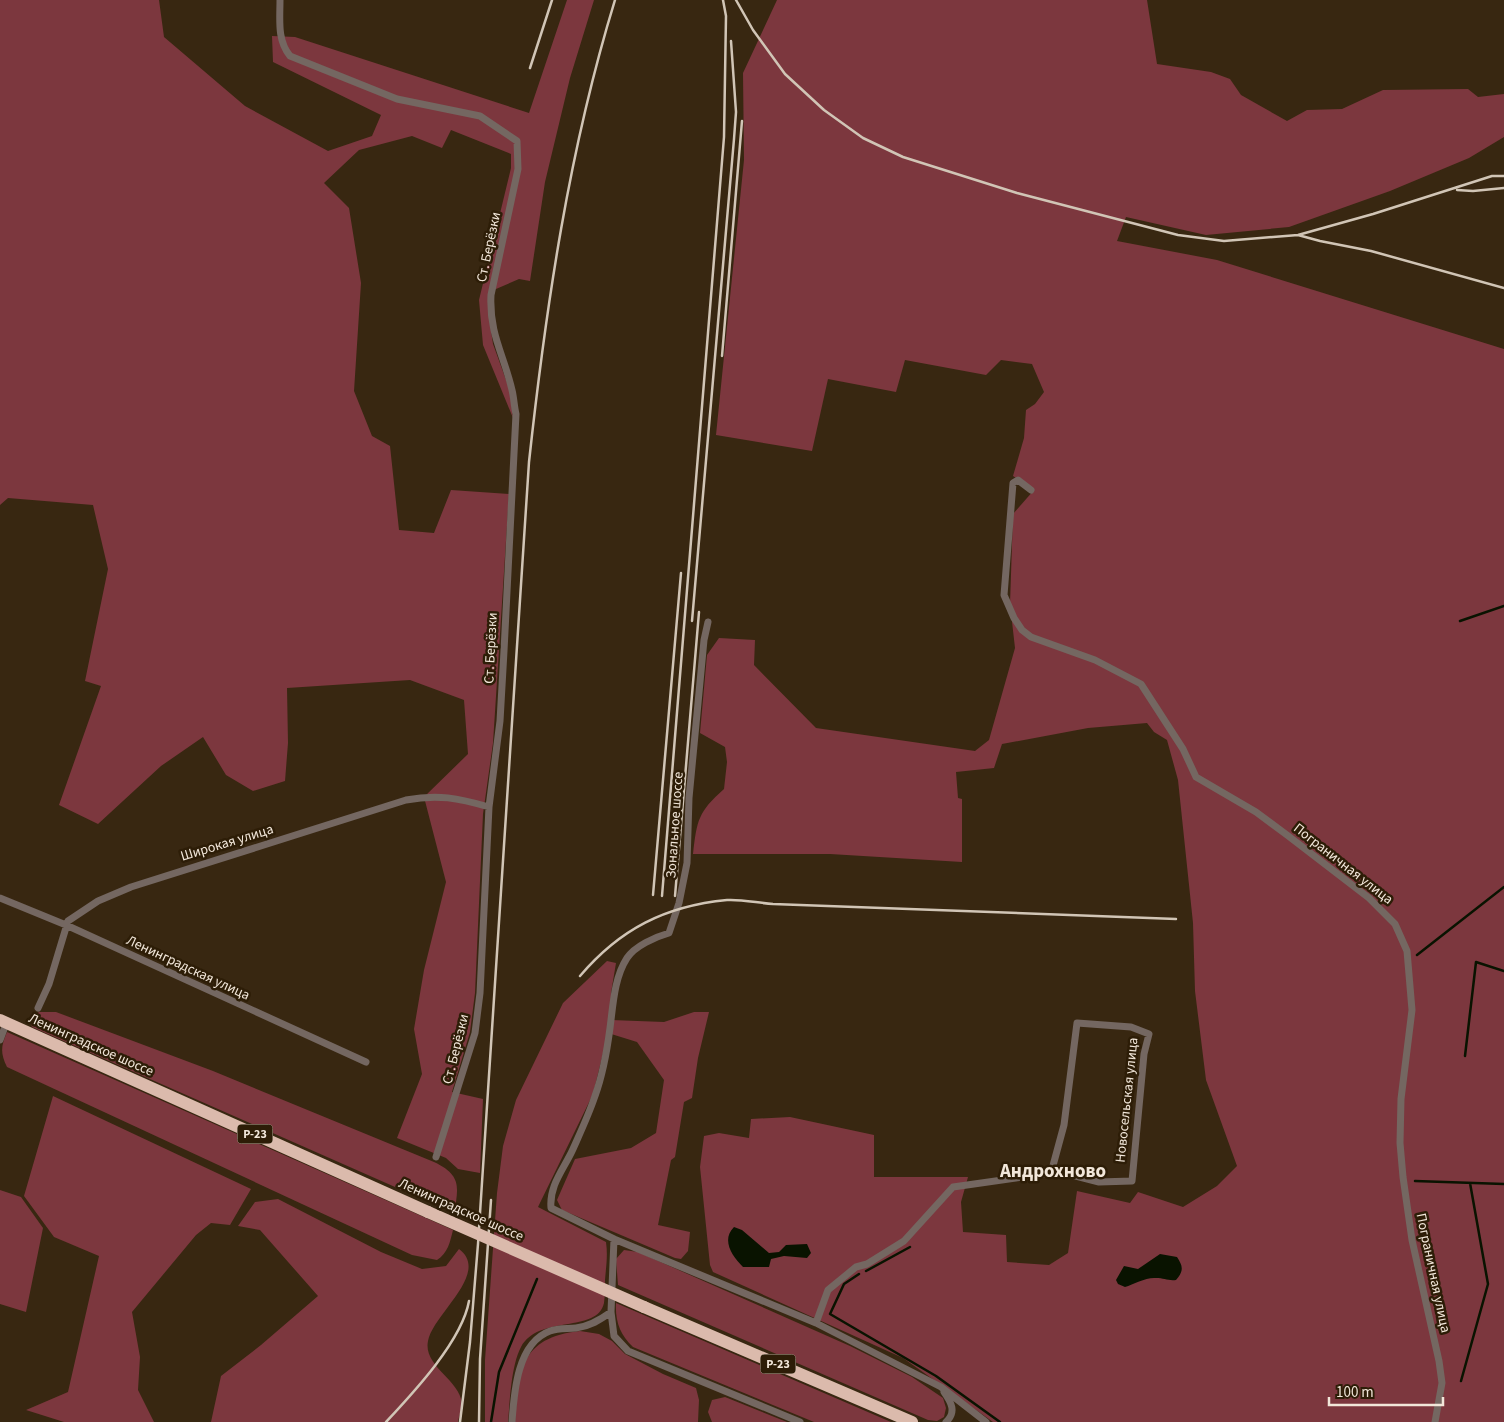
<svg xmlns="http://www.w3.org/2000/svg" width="1504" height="1422" font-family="'Source Sans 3',sans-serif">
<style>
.green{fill:#7c373e}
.water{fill:#091300}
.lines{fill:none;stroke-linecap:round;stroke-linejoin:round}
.stream{stroke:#091300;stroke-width:2.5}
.street{stroke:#746761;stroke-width:7}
.highway{stroke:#dbbaac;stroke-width:12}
.rail{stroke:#d1c5b6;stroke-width:2.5}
.highway-bridge{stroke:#dbbaac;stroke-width:12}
.labels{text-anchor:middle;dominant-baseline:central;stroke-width:5;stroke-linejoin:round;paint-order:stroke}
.shield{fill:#2d1d07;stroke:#b7aa9b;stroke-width:1}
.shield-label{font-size:12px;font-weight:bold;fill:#f2e7da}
.street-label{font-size:14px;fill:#f2e7da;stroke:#2d1d07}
.district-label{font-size:19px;font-weight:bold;fill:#f2e7da;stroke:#2d1d07}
</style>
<rect width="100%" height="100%" fill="#382711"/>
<path class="green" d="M0 0H159L164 37 245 106 328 151 372 136 381 115 273 62 272 36 295 37 529 113 567 0H594L570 78 545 182 530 281 519 279 489 292 490 324 493 344 510 391 513 418 483 345 479 300 511 168V154L451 130 442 148 412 136 359 150 324 183 349 208 361 283 354 391 372 436 390 446 399 530 434 533 451 490 509 494 493 743 483 814 475 993 470 1032 452 1092 483 1099 480 1173 458 1169 446 1158 397 1138 422 1074 414 1029 424 970 446 882 424 797 468 754 464 700 410 680 287 688 288 743 285 781 253 791 226 775 203 737 161 766 98 824 59 805 101 686 85 681 108 569 93 505 8 498 0 505Z
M777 0H1147L1157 64 1211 72 1230 79 1241 95 1287 121 1307 110 1342 109 1383 90 1468 89 1478 97 1504 94V137L1469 158 1390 191 1289 227 1206 235 1126 217 1117 241 1217 260 1504 349V1422H993L903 1358 713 1272 710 1265 700 1167 704 1136 719 1133 749 1138 751 1119 790 1117 874 1135V1177H968L961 1202 963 1232 1006 1235 1007 1262 1049 1265 1068 1253 1077 1191 1130 1203 1138 1192 1183 1207 1217 1186 1237 1166 1206 1080 1195 991 1193 923 1178 780 1167 740 1154 732 1147 723 1088 728 1002 744 994 768 956 772 958 798 962 799V862L830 854H693C697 820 698 812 724 789L727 762 725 747 700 733 707 655 719 638 755 640 754 665 816 728 975 751 989 740 1015 648 1010 604 1013 514 1034 490 1013 476 1024 438 1026 410 1035 404 1044 392 1032 364 1001 360 986 375 905 360 896 392 828 379 812 451 716 435 744 160 743 73Z
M607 961 616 963 611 993V1020L664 1022 694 1012H709L698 1058 692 1098 684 1102 675 1157 671 1160 658 1225 690 1232 688 1251 681 1259 675 1258 562 1210 557 1200 575 1159 631 1148 656 1133 664 1080 637 1042 608 1033 593 1094 538 1207 606 1242C608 1256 606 1267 605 1280 605 1287 605 1296 604 1303 597 1334 539 1314 521 1347 511 1366 510 1400 508 1422H485V1360L497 1193 503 1146 516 1100 563 1003Z
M39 1012H56L213 1071 434 1162C461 1175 459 1186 454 1213L32 1027 30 1021Z
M7 1032 453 1230C450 1242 448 1253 437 1260L412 1255 7 1067C0 1053 1 1046 7 1032Z
M53 1096 251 1189 230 1225 211 1223 196 1235 132 1312 140 1357 138 1390 154 1422H64L26 1410 68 1392 99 1256 54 1237 24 1196Z
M0 1190 21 1197 43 1228 26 1312 0 1304Z
M278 1199 381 1252 422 1269 446 1266 459 1249C491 1273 433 1314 428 1341 423 1366 459 1379 462 1403 462 1409 459 1416 458 1422H211L221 1376 261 1345 318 1296 260 1230 238 1226 255 1202Z
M624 1250 638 1252 850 1346 912 1377 943 1398 946 1408 944 1417 937 1421 928 1420 618 1285 616 1259Z
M616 1303 891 1422H814L633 1347C620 1335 615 1321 616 1303Z
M580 1331 599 1334 612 1341 625 1354 663 1374 696 1388 699 1400 698 1422H515C520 1370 519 1338 580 1331Z
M725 1397 787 1422H712L708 1412 712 1400Z"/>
<path class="water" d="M734 1227 742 1230 769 1253 779 1252 786 1245 807 1244 811 1253 807 1258 784 1256 771 1259 769 1267H743C732 1256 721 1240 734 1227Z
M1160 1254 1177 1257C1183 1266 1184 1271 1176 1280 1168 1281 1164 1278 1156 1278 1146 1277 1134 1284 1125 1287L1118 1284 1116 1280 1124 1266 1138 1269Z"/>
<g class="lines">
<path class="stream" d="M1460 621 1504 606
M1417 955 1504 887
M1465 1056 1476 962 1504 971
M1415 1181 1504 1184
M866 1271 910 1247
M859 1274 844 1284 830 1314 936 1376 1000 1422
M1461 1381 1488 1284 1470 1183
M491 1422 499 1372 537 1279"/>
<path class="street" d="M280 0C280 20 277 40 290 56L397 99 480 116 517 141 518 169 491 295C489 334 504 355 512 390 514 398 514 406 516 414L504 651 500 721 489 807 480 993 475 1033 436 1157
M1031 490 1018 480 1013 483 1004 595 1014 618 1022 630 1031 637 1095 660 1141 684 1183 749 1196 777 1256 812 1287 835 1369 898 1395 924 1407 951 1412 1010 1401 1099 1400 1143 1403 1177 1412 1240 1439 1361 1442 1383 1435 1422
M708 622 704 640 689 798 687 863 679 903 669 933C655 937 635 946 627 958 614 978 613 1006 610 1028 607 1051 603 1074 595 1096 589 1114 581 1131 573 1149 564 1169 549 1185 551 1208L614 1239 816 1323 941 1387 986 1422
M0 898 66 925 366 1062
M38 1008 49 984 68 921 98 901 131 887 406 800C438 794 458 798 489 807
M0 1040 6 1024
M614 1239 611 1312 614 1336 628 1351 800 1422
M816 1323 828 1290 856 1267 867 1264 904 1241 953 1187 1051 1173H1064L1099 1182 1132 1181 1144 1054 1149 1034 1131 1027 1077 1023 1064 1125 1051 1173
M944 1392C951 1402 957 1412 946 1422
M512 1422C514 1393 517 1343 550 1331 558 1328 568 1329 576 1328 590 1326 600 1320 611 1312"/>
<path class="highway" d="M0 1020 428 1212
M644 1307 912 1422"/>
<path class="rail" d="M736 0 753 30 785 74 824 110 863 138 903 157 1017 193 1178 235 1224 241 1298 235 1373 214 1492 176H1504
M530 68 552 0
M1457 190 1473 191 1504 188
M1298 235 1320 241 1371 251 1504 288
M722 356 742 121
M692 621 734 139 736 112 731 41
M653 895 681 573
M662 896 724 137 726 16 723 0
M675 896 699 612
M580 976C620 929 665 906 727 900 741 899 758 903 773 904L1176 919
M386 1422C413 1393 462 1341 469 1301
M460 1422 470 1342 478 1244 529 462C546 306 569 150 615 0
M479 1422 480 1359 491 1200"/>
<path class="highway-bridge" d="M428 1212 644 1307"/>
</g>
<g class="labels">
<g class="shield">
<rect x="237.5" y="1124.5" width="35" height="19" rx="4"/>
<rect x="760.5" y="1354.5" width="35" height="19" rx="4"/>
</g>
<g class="shield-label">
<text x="255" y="1134">Р-23</text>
<text x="778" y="1364">Р-23</text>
</g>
<g class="street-label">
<text transform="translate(489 247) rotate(-78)">Ст. Берёзки</text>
<text transform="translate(491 648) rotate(-87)">Ст. Берёзки</text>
<text transform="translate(675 825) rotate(-86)">Зональное шоссе</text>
<text transform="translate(227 843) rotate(-17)">Широкая улица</text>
<text transform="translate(1343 864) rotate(38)">Пограничная улица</text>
<text transform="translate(188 968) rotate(25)">Ленинградская улица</text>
<text transform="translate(91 1045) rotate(24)">Ленинградское шоссе</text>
<text transform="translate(456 1049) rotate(-76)">Ст. Берёзки</text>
<text transform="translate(1127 1100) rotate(-84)">Новосельская улица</text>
<text transform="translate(461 1210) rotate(24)">Ленинградское шоссе</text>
<text transform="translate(1433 1273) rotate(78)">Пограничная улица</text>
</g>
<g class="district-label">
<text x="1053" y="1171">Андрохново</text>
</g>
</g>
<path d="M1329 1397v8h114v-8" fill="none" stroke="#f2e7da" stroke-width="2.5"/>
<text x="1336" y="1397" font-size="15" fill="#f2e7da" stroke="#2d1d07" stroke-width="4" paint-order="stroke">100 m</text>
</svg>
